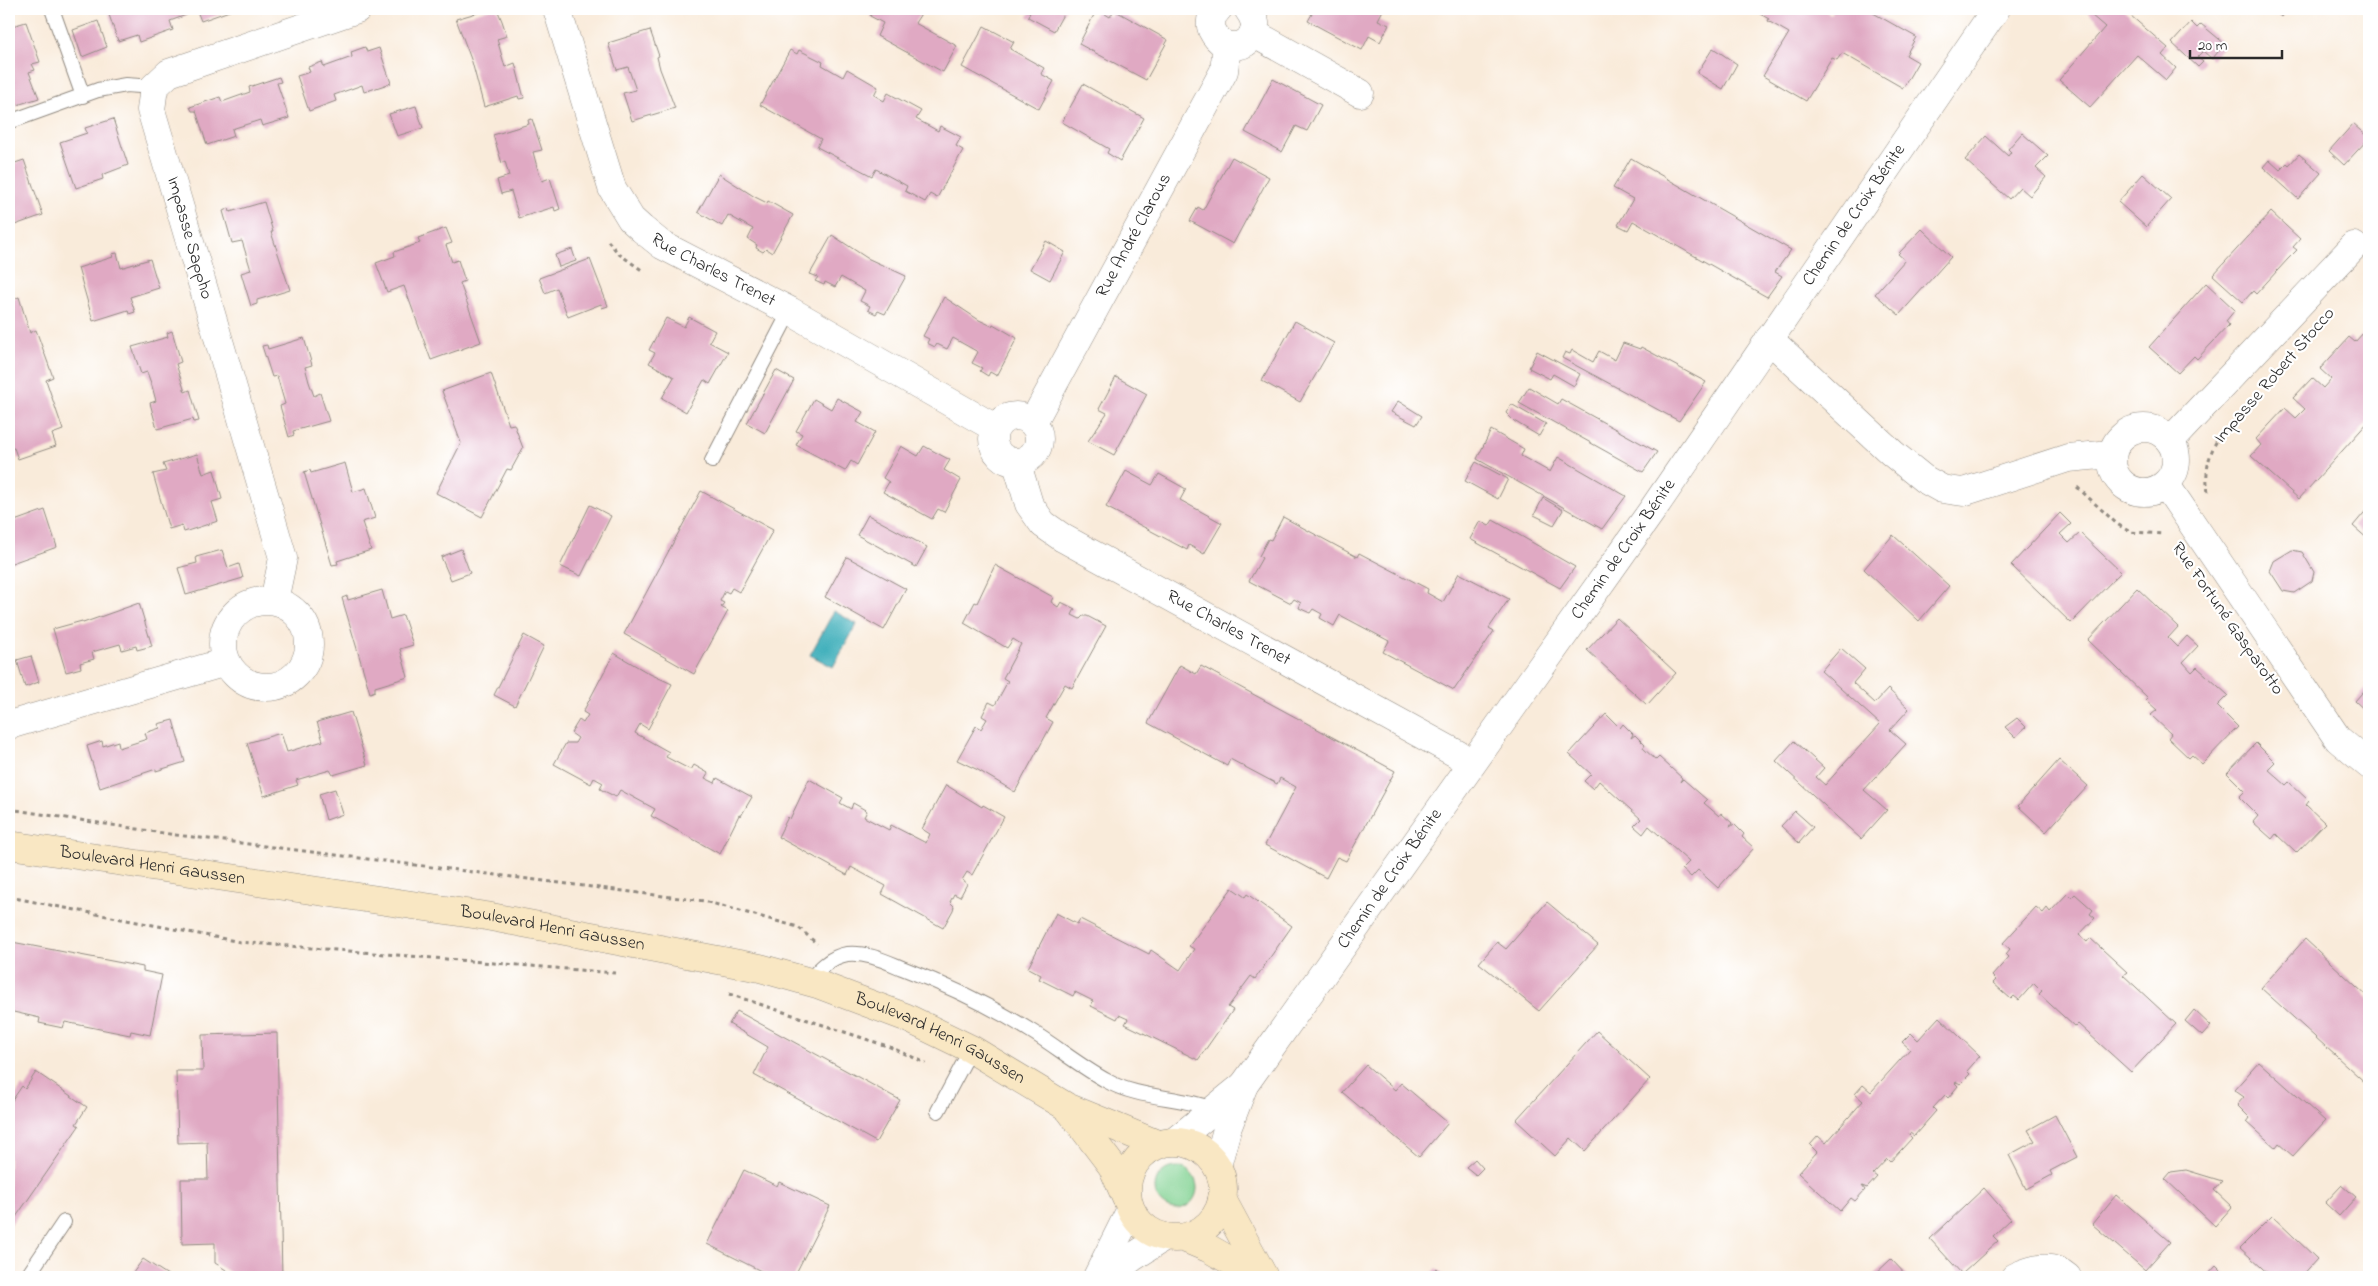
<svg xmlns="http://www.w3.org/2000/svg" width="2378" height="1286" font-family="'Indie Flower',sans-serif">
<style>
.green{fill:#81d292;stroke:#567e5e}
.water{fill:#3eaeba;stroke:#346c72}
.building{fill:#e0a9c3}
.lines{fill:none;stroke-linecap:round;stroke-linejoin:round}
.lane-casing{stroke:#928b82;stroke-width:16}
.street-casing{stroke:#928b82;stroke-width:29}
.secondary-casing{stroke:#928b82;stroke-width:29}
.path{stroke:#928b82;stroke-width:3;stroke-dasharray:4 4;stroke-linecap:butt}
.lane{stroke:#fff;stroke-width:14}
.street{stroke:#fff;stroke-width:28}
.secondary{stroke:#f9e7c3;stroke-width:28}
.labels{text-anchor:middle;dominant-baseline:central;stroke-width:4.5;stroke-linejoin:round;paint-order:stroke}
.street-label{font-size:18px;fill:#2b2b2b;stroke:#fff}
</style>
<rect width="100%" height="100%" fill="#fff"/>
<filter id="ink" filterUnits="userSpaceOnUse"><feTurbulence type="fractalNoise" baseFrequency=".02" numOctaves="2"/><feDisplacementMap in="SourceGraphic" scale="10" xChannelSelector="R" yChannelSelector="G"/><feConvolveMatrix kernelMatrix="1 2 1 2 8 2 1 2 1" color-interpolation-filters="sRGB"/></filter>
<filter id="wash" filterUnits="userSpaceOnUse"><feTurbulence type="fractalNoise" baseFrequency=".0096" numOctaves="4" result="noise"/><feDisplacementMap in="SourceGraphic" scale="20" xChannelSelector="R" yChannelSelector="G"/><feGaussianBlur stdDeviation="1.12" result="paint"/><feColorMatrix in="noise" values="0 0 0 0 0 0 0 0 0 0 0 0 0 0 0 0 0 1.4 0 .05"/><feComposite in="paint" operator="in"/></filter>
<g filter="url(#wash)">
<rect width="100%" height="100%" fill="#f9ebda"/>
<path class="green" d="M1155 1188a21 21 0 1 1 42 0a21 21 0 1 1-42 0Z"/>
<path class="water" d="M834 611 857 624 833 667 810 655Z"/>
<g id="blocks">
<path class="building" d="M107 9H235L201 21 197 11 170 21 173 30 139 42 137 35 118 41Z
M490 9H497L502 21 507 36 497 39 505 67 515 63 524 98 519 99 518 96 484 107 472 62 456 19Z
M874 9H924L915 23 957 46 943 72 877 36 883 23 870 16Z
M1024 9H1066L1054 31 1028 17 1030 12Z
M1097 9 1110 17 1114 10 1168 40 1146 80 1079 44Z
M1303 9H1380L1383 10 1378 20 1389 25 1380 42 1369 36 1362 50 1308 21 1312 14Z
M1754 9H1790L1796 13 1799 9H1821L1830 14 1834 9H1866L1916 37 1906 55 1918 62 1903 88 1842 53 1837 60 1832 58 1806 101 1763 76 1789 33 1768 21 1769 19 1753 10Z
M2084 9H2123L2168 48 2162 55 2176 68 2166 80 2137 55 2090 107 2059 80 2105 27Z
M2272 9H2288L2281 17Z
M98 21 107 47 82 57 73 30Z
M26 22 40 62 32 64 35 70 29 72 39 98 11 107 9 100V27Z
M2191 22 2197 28 2201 24 2225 44 2212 59 2203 51 2197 57 2203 62 2198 67 2172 43Z
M984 26 1014 42 1010 49 1044 68 1041 74 1054 81 1039 109 962 67Z
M650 30 659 56 657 57 660 69 675 108 632 121 623 93 636 90 628 67 617 70 608 43Z
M365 47 367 52 379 48 391 83 364 92 362 85 334 95 336 101 309 111 297 76 310 72 308 67 322 62 324 67 352 57 351 52Z
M1713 48 1737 64 1723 89 1697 73Z
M790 50 797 54 799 50 823 62 822 65 843 77 847 69 878 87 874 95 884 101 888 93 921 111 916 119 938 131 940 126 961 137 956 146 963 150 937 198 930 194 925 202 905 191 907 186 876 169 872 176 817 147 821 139 760 105Z
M279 77 281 82 277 83 289 118 262 126 260 120 232 129 234 136 207 145 196 111H192L190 107 220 97 222 102 250 92 249 87Z
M1273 79 1321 105 1307 131 1296 126 1282 152 1245 132Z
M1083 84 1144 118 1120 161 1107 153 1109 149 1062 122Z
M416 106 423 128 397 136 389 114Z
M113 119 128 165 102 175 103 179 76 188 60 142 87 133 85 128Z
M532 119 542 150 533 152 537 167 542 181 550 178 560 209 555 211 554 207 519 218 511 191 501 194 497 180 509 176 505 161 502 163 493 135 529 124 528 120Z
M2353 124 2369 138 2344 165 2329 151Z
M2022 133 2048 156 2036 168 2046 177 2030 196 2020 187 2009 199 1965 160 1986 136 2008 156 2011 152 2008 149Z
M2299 154 2321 173 2298 199 2263 167 2269 160 2280 170 2287 163 2289 165Z
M1232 157 1269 177 1233 244 1190 221 1198 207 1203 210Z
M1631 158 1791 250 1775 272 1782 276 1767 297 1633 221 1628 230 1618 225 1633 199 1613 188Z
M24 160 43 215 9 227V165Z
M719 174 755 197 767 203 768 201 793 215 772 253 766 249 763 252 756 248 757 245 748 239 753 229 728 215 722 226 698 212Z
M2143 174 2171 199 2146 227 2118 202Z
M264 202 273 232H271L290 290 257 300V304L251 306 241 273 251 270 242 241 232 243 223 211 229 208 230 212Z
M2271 212 2300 239 2293 247 2297 250 2288 259 2256 294 2253 291 2243 302 2213 275Z
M446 228 452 243 446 245 452 262 458 260 465 281 460 283 481 342 431 360 404 286 387 292 376 263 395 256 394 252 420 243 418 238Z
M1922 229 1951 257 1899 315 1875 294 1905 260 1898 254Z
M832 235 867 258 906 276 885 314 878 311 876 314 868 310 870 306 860 301 865 291 841 277 835 287 825 282 824 285 815 281 818 277 810 274Z
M1046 241 1065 252 1050 280 1030 269Z
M572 249 576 261 559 267 555 255Z
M117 253 121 268 150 259 159 288 130 297 135 312 129 314 128 310 93 321 78 268 113 257 112 254Z
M590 259 608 306 602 308 601 304 568 317 557 288 545 293 539 278Z
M2206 283 2235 310 2226 321 2229 325 2197 359 2194 356 2178 373 2149 347Z
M19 297 30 333 36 330 53 377 46 380 63 430 52 434 56 446 18 459 14 448 9 449V301Z
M944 297 979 320 992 326 993 324 1017 338 997 376 990 372 988 376 980 371 982 368 972 363 978 352 953 338 947 349 937 344 935 347 927 343 929 339 923 336Z
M689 317 715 331 709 342 728 352 710 384 704 380 686 412 662 398 674 377 649 363 655 353 649 350 666 318 684 327Z
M1295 321 1334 343 1300 402 1262 381Z
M172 331 181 362 176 364 185 392 190 390 199 421 194 422 193 419 157 429 150 403 156 401 152 386 147 372 141 374 132 347 168 337 167 333Z
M2364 332 2369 337V421L2299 499 2251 456 2261 445 2256 439 2285 408 2296 418 2305 409 2293 398 2312 378 2323 388 2331 379 2320 369 2349 337 2355 342Z
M304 338 312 365 305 367 309 382 314 396 320 393 329 421 293 431 294 435 289 437 280 406 285 404 277 376 272 377 262 346 267 345 268 349Z
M1623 343 1640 349 1641 347 1706 382 1679 421 1562 358 1565 352 1570 354 1572 350 1593 362 1599 351 1615 360Z
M1537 351 1580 374 1574 386 1553 374 1550 379 1529 368Z
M776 370 794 380 765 433 747 423Z
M491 373 509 425 514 424 523 448 511 470 507 469 482 517 436 493 461 443 442 391Z
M1116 377 1147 394 1114 455 1088 441 1107 413 1099 409Z
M1529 387 1558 404 1561 399 1657 452 1643 472 1519 403Z
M837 398 863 412 857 422 875 432 857 465 851 461 845 471 796 445 802 434 796 431 814 399 831 409Z
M1398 401 1422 416 1416 425 1391 412Z
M1511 404 1546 424 1539 436 1514 421 1506 413Z
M1491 430 1524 449 1521 456 1550 472 1558 457 1626 496 1602 529 1477 459Z
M901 446 918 456 924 446 950 460 944 470 961 480 944 512 938 509 932 519 883 492 889 482 883 478Z
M197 454 203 474 214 470 222 499 212 502 218 521 184 532 182 525 169 529 153 474 166 471 163 464Z
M1476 462 1508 479 1498 499 1465 481Z
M345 463 353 492 366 488 375 518 362 522 371 550 337 561 338 564 332 565 304 472 310 470 311 473Z
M1126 471 1152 485 1159 474 1186 489 1180 500 1222 523 1204 554 1189 545 1187 550 1106 507Z
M701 491 773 530 739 592 732 588 729 593 725 591 720 601 724 603 721 607 728 611 694 674 624 634Z
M1543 498 1563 510 1554 525 1534 515Z
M590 505 611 516 581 576 560 566Z
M2369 507V540L2353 526Z
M45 510 57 547 9 564V523Z
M2060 513 2071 524 2060 534 2069 543 2080 533 2121 572 2071 623 2011 565Z
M868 515 927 547 916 567 857 535Z
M1283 517 1357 557 1359 553 1428 589 1427 593 1443 602 1459 573 1509 599 1489 628 1494 631 1454 690 1383 652 1389 641 1340 615 1334 626 1320 618 1322 614 1313 609 1310 613 1299 608 1301 603 1294 599 1291 603 1249 581 1262 558 1259 556 1268 539 1271 540Z
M1493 520 1575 567 1560 588 1470 539 1480 521 1489 526Z
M1893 535 1949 586 1919 621 1864 569Z
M461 549 470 573 451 580 441 557Z
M222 550 228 568 239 564 243 578 186 595 178 568 197 563 196 557Z
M2292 550 2302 552 2314 572 2312 581 2294 593 2283 591 2270 571 2274 561Z
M847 557 906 589 884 630 825 597Z
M995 565 1053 597 1051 602 1058 607 1061 602 1075 609 1072 615 1080 619 1083 616H1087L1106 626 1072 688 1065 684 1046 718 1053 722 1015 792 978 770 957 760 976 726 981 729 987 719 982 716 989 702 995 705 1008 681 1003 678 1021 644 1013 639 1007 648 964 623 975 602 977 603Z
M2137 588 2178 627 2168 638 2177 647 2187 636 2198 646 2183 662 2192 672 2197 667 2228 695 2217 706 2238 727 2202 764 2192 755 2189 758 2168 738 2171 734 2151 715 2157 710 2146 700 2148 698 2088 640Z
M382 590 390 619 403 615 413 645 400 649 408 677 375 687V691L370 693 342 598 347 596 348 600Z
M139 603 152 646 137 650 136 646 122 650 120 644 92 652 94 659 80 663 81 668 66 672 53 629 82 621 83 623Z
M1617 618 1676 673 1647 705 1587 650Z
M524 635 544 646 515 706 494 695Z
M1841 648 1865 669 1853 683 1875 703 1888 689 1909 709 1890 730 1906 744 1864 790 1887 810 1861 839 1776 761 1794 741 1824 768 1816 777 1825 785 1880 724 1821 671Z
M614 653 650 674 672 684 648 729 640 724 635 733 669 752 666 757 691 770 694 765 708 773 705 778 715 783 717 778 752 797 741 816 739 815 720 854 651 816 655 809 620 790 616 797 600 789 603 783 594 778 591 784 554 764 566 743H575L578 738 571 733 579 720 583 723 588 715 583 712Z
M31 656 39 682 25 687 17 660Z
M1180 665 1196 674 1201 666 1395 771 1346 861 1337 857 1326 878 1265 845 1296 787 1280 778 1277 784 1230 759 1227 766 1148 723Z
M2369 685V714L2355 701Z
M351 712 367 765 333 775 330 770 296 780 298 785 264 796 247 743 281 733 287 752 323 741 317 722Z
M1606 714 1620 728 1623 724 1633 734 1631 738 1635 735 1645 745 1643 748 1656 760 1659 757 1682 778 1680 782 1683 779 1707 800 1704 803 1719 816 1721 813 1732 823 1730 827 1734 824 1744 834 1742 837 1754 848 1718 888 1698 870 1691 877 1682 869 1689 862 1649 826 1643 834 1634 826 1641 819 1599 781 1593 789 1584 781 1591 774 1569 754Z
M2017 718 2026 727 2015 737 2005 727Z
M173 720 185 762 156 771V769L100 788 87 746 102 741 103 746 118 741 119 748 147 739 145 733 160 728 158 724Z
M2256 743 2275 762 2268 769 2286 785 2289 782 2309 801 2306 805 2325 823 2296 853 2276 834 2272 839 2253 822 2258 816 2239 797 2245 791 2227 773Z
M2059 760 2088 786 2046 832 2018 806Z
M809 779 843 798 840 803 851 809 853 803 867 811 864 817 889 830 891 825 926 843 930 834 922 829 946 785 982 807 983 805 1004 817 972 875 967 872 962 880 967 884 960 897 954 894 950 902 954 906 953 910 943 928 882 894 886 886 851 867 847 875 778 837 788 817 790 819Z
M335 789 343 814 326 820 319 794Z
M1795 811 1813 827 1799 843 1781 826Z
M1232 888 1245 897 1247 894 1292 926 1255 979 1251 976 1228 1007 1233 1010 1198 1060 1125 1024 1128 1019 1119 1015 1117 1019 1091 1006 1093 1001 1075 992 1073 996 1039 979 1041 975 1028 968 1056 913 1077 924 1080 919 1149 954 1151 950 1180 970 1194 949 1189 946Z
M2068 893 2072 897 2075 894 2093 910 2090 914 2095 918 2079 935 2087 942 2090 938 2127 972 2123 975 2176 1024 2131 1072 2078 1024 2075 1027 2039 994 2042 991 2034 983 2019 1000 2014 996 2011 999 1993 983 1996 980 1992 976 2009 957 2006 954 2010 949 2003 943 2036 907 2043 913 2047 908 2050 912Z
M1547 902 1598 945 1539 1011 1479 963 1497 942 1506 949Z
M2305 939 2369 998V1086L2261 988Z
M12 942 143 967V971L162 975 150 1035 131 1031 130 1035 65 1022 63 1028 39 1023 40 1018 9 1011V945H12Z
M2194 1010 2211 1026 2202 1036 2185 1021Z
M737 1011 900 1100 876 1142 754 1075 768 1047 729 1024Z
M1939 1017 1980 1056 1967 1071 1970 1074 1960 1084 1957 1082 1955 1083 1958 1086 1948 1098 1945 1095 1933 1108 1936 1111 1914 1136 1910 1133 1909 1135 1912 1138 1890 1162 1887 1159 1873 1174 1877 1177 1867 1188 1862 1186 1865 1190 1855 1201 1851 1198 1840 1211 1798 1173 1817 1152 1810 1145 1818 1136 1826 1143 1863 1101 1855 1094 1863 1085 1871 1092 1910 1049 1902 1042 1911 1033 1918 1040Z
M1597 1031 1650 1079 1585 1151 1571 1138 1555 1156 1516 1120Z
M277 1033 282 1277H237L215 1263V1243L182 1244 181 1179H208L207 1142 178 1143 176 1071H203L202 1035Z
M2259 1062 2325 1121 2293 1156 2279 1144 2276 1148 2247 1122 2250 1118 2237 1105 2244 1097 2234 1090Z
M1366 1065 1395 1090 1401 1083 1448 1123 1419 1157 1342 1092Z
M36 1072 87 1107 76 1124 79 1126 9 1227V1105L22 1086 25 1089Z
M2055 1115 2077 1157 2050 1171 2052 1175 2026 1189 2009 1155 2035 1141 2028 1130Z
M1475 1159 1483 1168 1476 1175 1466 1167Z
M744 1170 777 1186 779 1182 830 1206 794 1277H773L707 1244Z
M2186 1170 2222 1181 2214 1190 2232 1207 2215 1226 2165 1179 2171 1172Z
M2342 1185 2356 1197 2339 1216 2325 1203Z
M1984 1188 2011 1219 1993 1236 1998 1241 1962 1274 1930 1239Z
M2116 1195 2170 1242 2145 1270 2092 1224Z
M2272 1216 2317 1259 2301 1277H2272L2240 1248Z
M143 1259 171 1277H130Z
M1891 1259 1908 1277H1872Z
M2216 1266 2227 1277H2206Z
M1436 1268 1447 1277H1428Z"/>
</g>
</g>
<g filter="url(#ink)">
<use href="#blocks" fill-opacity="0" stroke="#928b82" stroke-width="1"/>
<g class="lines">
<g class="lane-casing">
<path id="lane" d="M52 9 83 96
M9 122 98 90 126 85 154 87
M712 461 790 311
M808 982C819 969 830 957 847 954 866 952 885 961 902 968 947 985 991 1006 1031 1031 1057 1047 1081 1067 1107 1081 1139 1099 1179 1096 1213 1109
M938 1111 971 1049
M27 1277 64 1222"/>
</g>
<g class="street-casing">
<g id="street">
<path id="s1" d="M557 9 612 188 631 219 642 229 662 245 790 311 995 428"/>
<path d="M1218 9C1212 15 1209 22 1212 30 1224 56 1256 48 1255 23 1254 19 1251 13 1248 9"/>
<path d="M1253 33 1360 93"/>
<path d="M1769 339 1892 453 1924 479 1942 489 1963 492 2068 458 2112 454"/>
<circle cx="1016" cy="439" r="23"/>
<path id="s2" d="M1033 422 1224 71 1227 46"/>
<circle cx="2144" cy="460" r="32"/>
<path d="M2170 441 2354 246"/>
<path id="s3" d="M1017 464 1029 504 1043 524 1063 538 1459 755 1471 764"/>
<path d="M2166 485 2338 739 2369 765"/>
<circle cx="266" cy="644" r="43"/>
<path d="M274 601 283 558 151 110 154 87 169 73 357 9"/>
<path d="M9 725 226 662"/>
<path d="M1175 1141 1244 1085"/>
<path id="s4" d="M1217 1166 1227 1129 1244 1085 1651 512 1996 9"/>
<path d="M1097 1277 1130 1211"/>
<path d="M1107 1277 1133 1257 1164 1237"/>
<path d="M2015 1277C2032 1269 2051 1263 2067 1277"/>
</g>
</g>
<g class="secondary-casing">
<g id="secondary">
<path id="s5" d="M9 845 486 916 760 968 817 984 905 1017 971 1049 1067 1107 1157 1144"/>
<path d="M1068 1108 1112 1166 1126 1198"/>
<circle cx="1175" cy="1190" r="48"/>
<path d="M1222 1199 1264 1277"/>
<path d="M1184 1238 1208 1248 1259 1277"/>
</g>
</g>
<path class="path" d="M608 241 619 254 643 271
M2077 487 2117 524 2130 532 2163 534
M2208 492C2204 469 2210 448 2224 430
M9 809 176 835 704 901 798 927 817 944
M9 897 240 942 615 973
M729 994 890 1047 926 1063"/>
<use href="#lane" class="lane"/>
<use href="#street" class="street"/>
<use href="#secondary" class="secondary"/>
</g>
</g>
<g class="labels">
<g class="street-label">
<text stroke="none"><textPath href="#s4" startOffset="1148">Chemin de Croix Bénite</textPath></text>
<text stroke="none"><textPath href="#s2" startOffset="212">Rue André Clarous</textPath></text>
<text transform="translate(189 238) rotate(74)">Impasse Sappho</text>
<text stroke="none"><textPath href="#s1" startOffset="321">Rue Charles Trenet</textPath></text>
<text transform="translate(2275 376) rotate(-49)">Impasse Robert Stocco</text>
<text stroke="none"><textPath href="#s4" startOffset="742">Chemin de Croix Bénite</textPath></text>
<text transform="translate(2227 619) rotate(55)">Rue Fortuné Gasparotto</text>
<text stroke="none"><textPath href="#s3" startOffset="279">Rue Charles Trenet</textPath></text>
<text stroke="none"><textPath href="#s5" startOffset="145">Boulevard Henri Gaussen</textPath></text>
<text stroke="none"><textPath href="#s4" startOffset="338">Chemin de Croix Bénite</textPath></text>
<text stroke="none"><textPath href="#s5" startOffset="550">Boulevard Henri Gaussen</textPath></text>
<text stroke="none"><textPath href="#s5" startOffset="955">Boulevard Henri Gaussen</textPath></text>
</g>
</g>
<rect width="2378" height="1286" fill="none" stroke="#fff" stroke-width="30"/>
<path d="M2190 50v8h92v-8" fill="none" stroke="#2b2b2b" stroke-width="2.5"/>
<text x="2198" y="50" font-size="15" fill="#2b2b2b" stroke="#ffffff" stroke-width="4" paint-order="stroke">20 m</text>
</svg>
